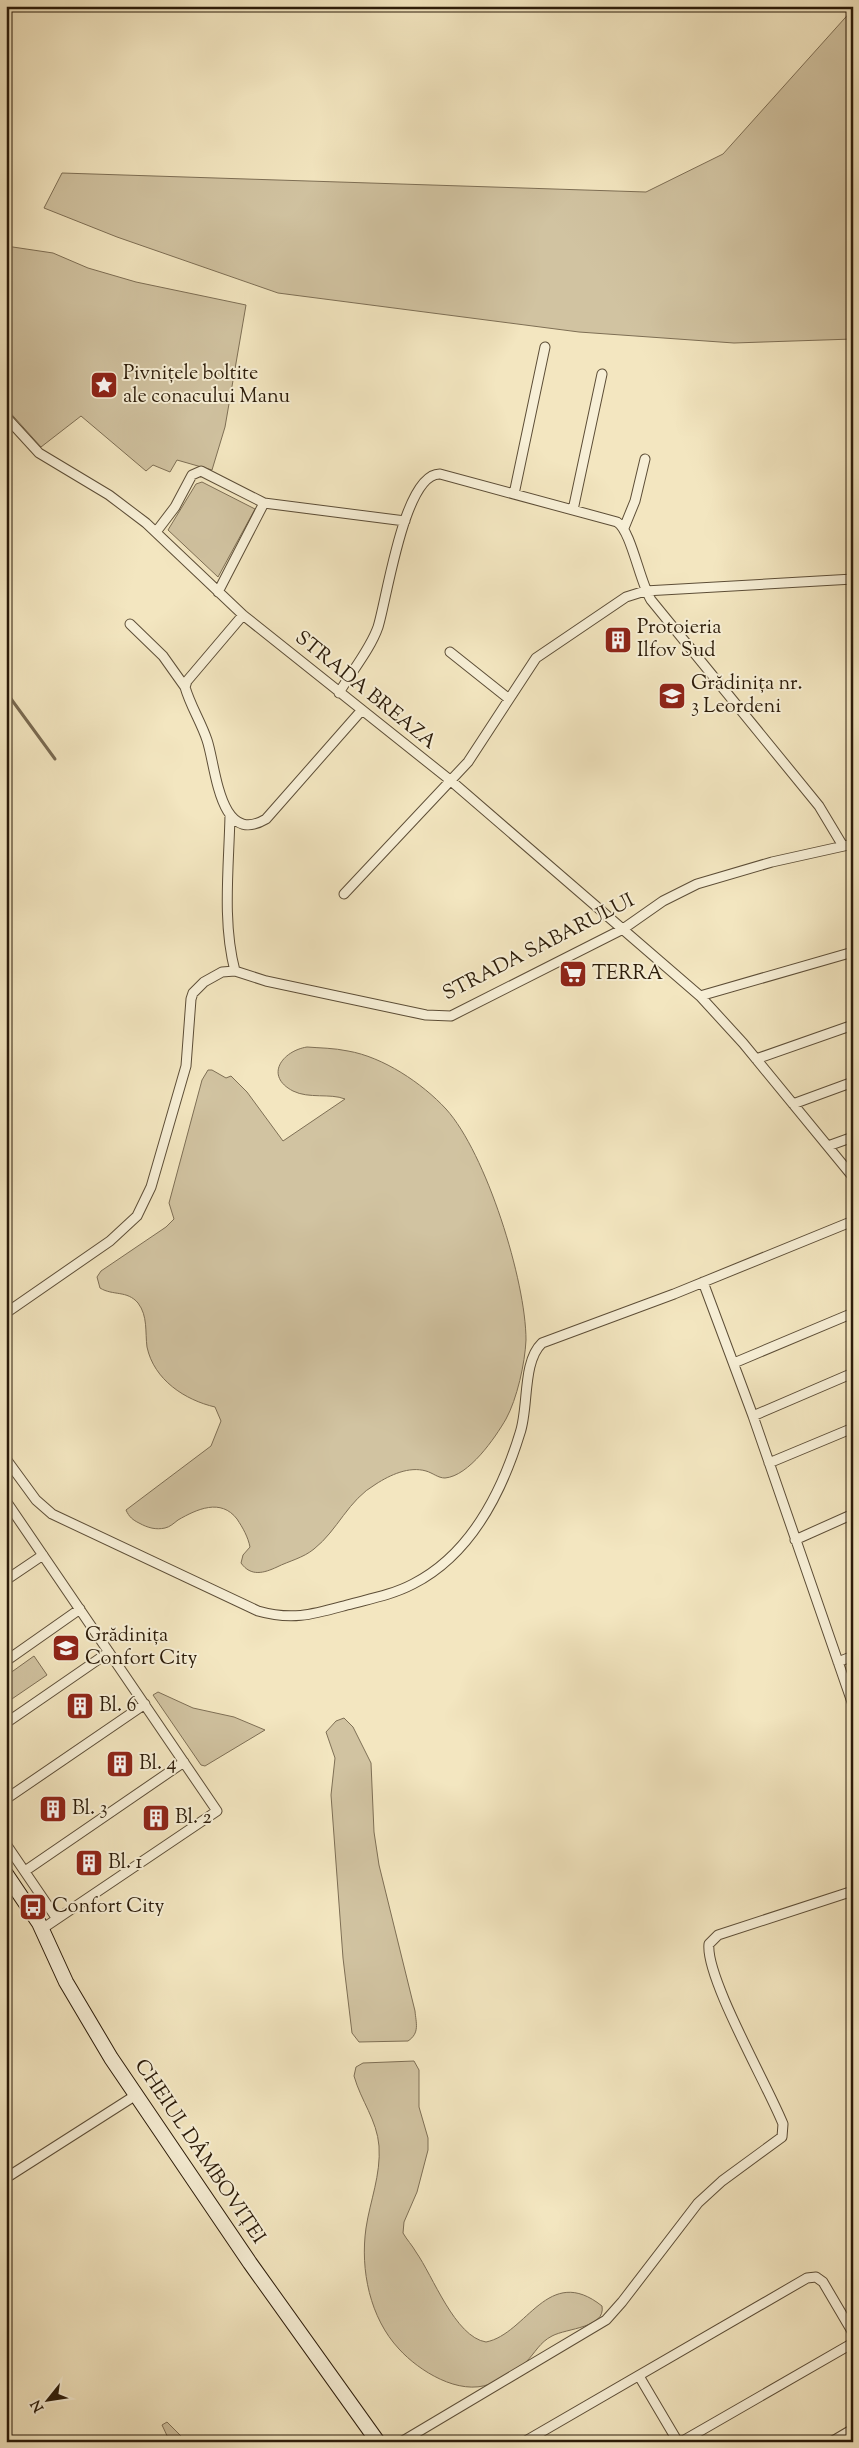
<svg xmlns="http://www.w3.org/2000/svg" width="859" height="2448" font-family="'Sorts Mill Goudy',serif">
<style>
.green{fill:#d1c3a1;stroke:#7e6f55}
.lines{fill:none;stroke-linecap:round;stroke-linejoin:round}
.stream{stroke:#7a6b52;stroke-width:3}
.street-casing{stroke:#5d4e37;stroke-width:11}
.secondary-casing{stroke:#2b1b09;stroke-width:16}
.street{stroke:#f7efd6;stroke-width:9}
.secondary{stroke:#f7efd6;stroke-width:14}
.labels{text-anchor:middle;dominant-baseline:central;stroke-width:4;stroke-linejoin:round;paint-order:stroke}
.poi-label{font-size:20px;fill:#2b1b09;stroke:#f7efd6;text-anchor:start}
.street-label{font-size:20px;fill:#2b1b09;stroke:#f7efd6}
</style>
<rect width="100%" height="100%" fill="#f3e6c0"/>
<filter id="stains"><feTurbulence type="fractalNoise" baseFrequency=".004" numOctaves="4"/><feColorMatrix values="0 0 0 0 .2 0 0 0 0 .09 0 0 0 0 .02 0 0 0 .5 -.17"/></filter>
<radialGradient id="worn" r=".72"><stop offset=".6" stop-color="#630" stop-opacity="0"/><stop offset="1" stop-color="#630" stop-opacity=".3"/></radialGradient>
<path class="green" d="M853 9V339L734 343 579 332 278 293 117 237 44 208 62 173 646 192 723 154Z
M6 246 53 253 88 268 136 282 246 305 225 427 212 470 177 460 170 472 153 465 146 471 81 416 41 447 6 408Z
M202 482 255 509 218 577 168 530 196 484Z
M307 1047C320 1048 334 1048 348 1051 383 1057 422 1083 446 1109 486 1153 526 1281 526 1340 525 1363 517 1399 506 1419 495 1438 469 1476 445 1478 438 1478 433 1473 426 1471 409 1466 390 1475 376 1484 348 1500 338 1530 314 1549 303 1558 289 1561 277 1567 264 1573 251 1577 241 1563L243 1555 250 1547C248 1537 243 1528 237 1519 221 1498 197 1509 178 1520 174 1523 170 1527 165 1528 156 1530 148 1528 139 1523 133 1520 129 1517 126 1510L211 1446 221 1421 215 1407C185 1400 154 1380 147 1347 145 1332 148 1316 138 1303 127 1290 113 1296 100 1288L97 1277 101 1271 166 1227 174 1219 169 1203 202 1080 208 1070H212L226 1078 231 1076 247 1092 283 1141 345 1099C330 1093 309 1099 293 1091 264 1076 282 1051 307 1047Z
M34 1656 47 1675 6 1703V1676Z
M158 1692 193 1708 234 1717 265 1730 205 1766 201 1765 153 1695Z
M344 1718 353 1727 371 1763 374 1832 379 1865 415 2011C416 2023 420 2033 408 2041L359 2042 352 2033 343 1958 331 1795 335 1758 326 1732 336 1721Z
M414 2061 419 2070V2107L428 2138V2150L417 2192 404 2222 403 2233C407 2240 412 2245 416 2252 433 2276 455 2337 486 2342 527 2334 548 2263 602 2306 606 2328 567 2328 552 2336 540 2342 535 2353 526 2362 521 2367 513 2371 507 2374 501 2377 496 2381 490 2384 459 2396 419 2371 399 2349 370 2318 360 2270 366 2228 370 2201 381 2175 379 2146 377 2120 361 2101 354 2076L356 2067 363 2063Z
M167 2422 187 2442H170L162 2425Z"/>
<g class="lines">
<path class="stream" d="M6 692 55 759"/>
<g class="street-casing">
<path id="street" d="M6 417 39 453 109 495 146 523 243 615 450 780 700 996 743 1043 853 1177
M514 494 545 347
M573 510 602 374
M624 528 635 501 645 459
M156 532 175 507 192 475 201 471 264 503 405 521
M218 592 264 503
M243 615 187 681 185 687C190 705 201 722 207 740 216 766 219 847 266 819L361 711
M130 624 163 656 185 687
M450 652 509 699
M339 693C351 672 370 650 378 627 387 599 404 473 440 474L617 522C631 530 640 583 651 600L819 806 843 846
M230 815C229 866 222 922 235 971
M344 894 468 762 536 658 626 597 645 591 853 579
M700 996 853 952
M756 1059 853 1025
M793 1104 853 1082
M828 1146 853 1137
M703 1282 753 1416 853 1705
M6 1313 110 1241 137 1216 151 1187 186 1066 191 999 193 993 204 982 222 972 235 971 266 981 407 1011 426 1015 451 1016 623 929 663 901 697 884 772 862 853 844
M734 1363 853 1313
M753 1416 853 1373
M6 1459 36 1500 52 1514 258 1611C293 1621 314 1614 347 1605 369 1599 392 1595 413 1584 470 1555 502 1492 520 1433 529 1407 522 1362 542 1343L674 1294 853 1221
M769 1463 853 1428
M6 1501 217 1811 42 1929
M795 1540 853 1514
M6 1580 43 1555
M6 1661 80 1609
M838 1662 853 1656
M6 1723 109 1652
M6 1799 145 1704
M6 1844 57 1919
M25 1871 184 1762
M6 2178 136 2095
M639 2376 678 2442
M401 2442 606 2320 622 2302 698 2203 722 2181 782 2137 783 2124C768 2086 705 1977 709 1944L718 1935 853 1891
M524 2442 807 2278 816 2277 823 2282 853 2333
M681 2442 853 2343
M831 2442 853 2429"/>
</g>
<g class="secondary-casing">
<path id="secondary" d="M6 1874 39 1923 66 1982 111 2058 250 2263 378 2442"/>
</g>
<use href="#street" class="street"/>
<use href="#secondary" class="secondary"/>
</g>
<defs>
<g id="sight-square" transform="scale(1.4375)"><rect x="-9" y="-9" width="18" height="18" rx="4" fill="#8f2418" stroke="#f7efd6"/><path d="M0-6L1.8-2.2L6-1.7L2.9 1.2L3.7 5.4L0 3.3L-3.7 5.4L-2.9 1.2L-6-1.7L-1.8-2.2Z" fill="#fff"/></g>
<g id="building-square" transform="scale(1.4375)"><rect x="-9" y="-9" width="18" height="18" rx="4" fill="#8f2418" stroke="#f7efd6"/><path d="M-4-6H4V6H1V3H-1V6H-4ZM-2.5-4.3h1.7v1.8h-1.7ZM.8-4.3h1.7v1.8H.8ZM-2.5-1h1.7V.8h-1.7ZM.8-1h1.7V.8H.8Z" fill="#fff"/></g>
<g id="school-square" transform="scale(1.4375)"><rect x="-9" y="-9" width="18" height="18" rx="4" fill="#8f2418" stroke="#f7efd6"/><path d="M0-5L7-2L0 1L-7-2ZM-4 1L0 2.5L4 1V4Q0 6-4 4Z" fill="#fff"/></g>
<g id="supermarket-square" transform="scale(1.4375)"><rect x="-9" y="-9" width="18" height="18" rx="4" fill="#8f2418" stroke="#f7efd6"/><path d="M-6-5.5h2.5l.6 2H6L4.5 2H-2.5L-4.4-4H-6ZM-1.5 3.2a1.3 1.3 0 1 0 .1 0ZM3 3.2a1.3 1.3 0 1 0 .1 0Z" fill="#fff"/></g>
<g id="bus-square" transform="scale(1.4375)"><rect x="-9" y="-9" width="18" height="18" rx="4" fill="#8f2418" stroke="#f7efd6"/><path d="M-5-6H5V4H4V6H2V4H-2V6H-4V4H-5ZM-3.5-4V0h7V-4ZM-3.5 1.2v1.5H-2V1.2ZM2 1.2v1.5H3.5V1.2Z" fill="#fff"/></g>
</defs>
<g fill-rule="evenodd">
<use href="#sight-square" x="104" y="385"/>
<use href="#building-square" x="618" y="640"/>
<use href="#school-square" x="672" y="696"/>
<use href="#supermarket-square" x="573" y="974"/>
<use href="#school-square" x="66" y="1648"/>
<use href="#building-square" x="80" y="1706"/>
<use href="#building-square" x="120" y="1764"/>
<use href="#building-square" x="53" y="1809"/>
<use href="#building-square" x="156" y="1818"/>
<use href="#building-square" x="89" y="1863"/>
<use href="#bus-square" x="33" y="1907"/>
</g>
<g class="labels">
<g class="poi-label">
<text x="123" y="374">Pivnițele boltite<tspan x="123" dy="23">ale conacului Manu</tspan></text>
<text x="637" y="628">Protoieria<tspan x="637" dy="23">Ilfov Sud</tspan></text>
<text x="691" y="684">Grădinița nr.<tspan x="691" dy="23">3 Leordeni</tspan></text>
<text x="592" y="974">TERRA</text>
<text x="85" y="1636">Grădinița<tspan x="85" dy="23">Confort City</tspan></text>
<text x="99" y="1706">Bl. 6</text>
<text x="139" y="1764">Bl. 4</text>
<text x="72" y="1809">Bl. 3</text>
<text x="175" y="1818">Bl. 2</text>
<text x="108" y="1863">Bl. 1</text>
<text x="52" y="1907">Confort City</text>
</g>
<g class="street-label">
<text transform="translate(365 691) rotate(39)">STRADA BREAZA</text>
<text transform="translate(539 948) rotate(-27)">STRADA SABARULUI</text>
<text transform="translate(199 2152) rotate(56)">CHEIUL DÂMBOVIȚEI</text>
</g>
</g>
<rect width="859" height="2448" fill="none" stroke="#f3e6c0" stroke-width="25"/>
<rect x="8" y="8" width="844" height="2433" fill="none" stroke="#2b1b09" stroke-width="2.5"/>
<rect x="12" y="12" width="834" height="2423" fill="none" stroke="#2b1b09"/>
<g transform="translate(48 2400) rotate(240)" stroke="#f7efd6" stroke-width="4" paint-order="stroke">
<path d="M0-4L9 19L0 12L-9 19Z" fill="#2b1b09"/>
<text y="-8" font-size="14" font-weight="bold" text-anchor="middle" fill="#2b1b09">N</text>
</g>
<rect width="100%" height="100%" filter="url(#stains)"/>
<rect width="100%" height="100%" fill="url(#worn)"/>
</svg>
